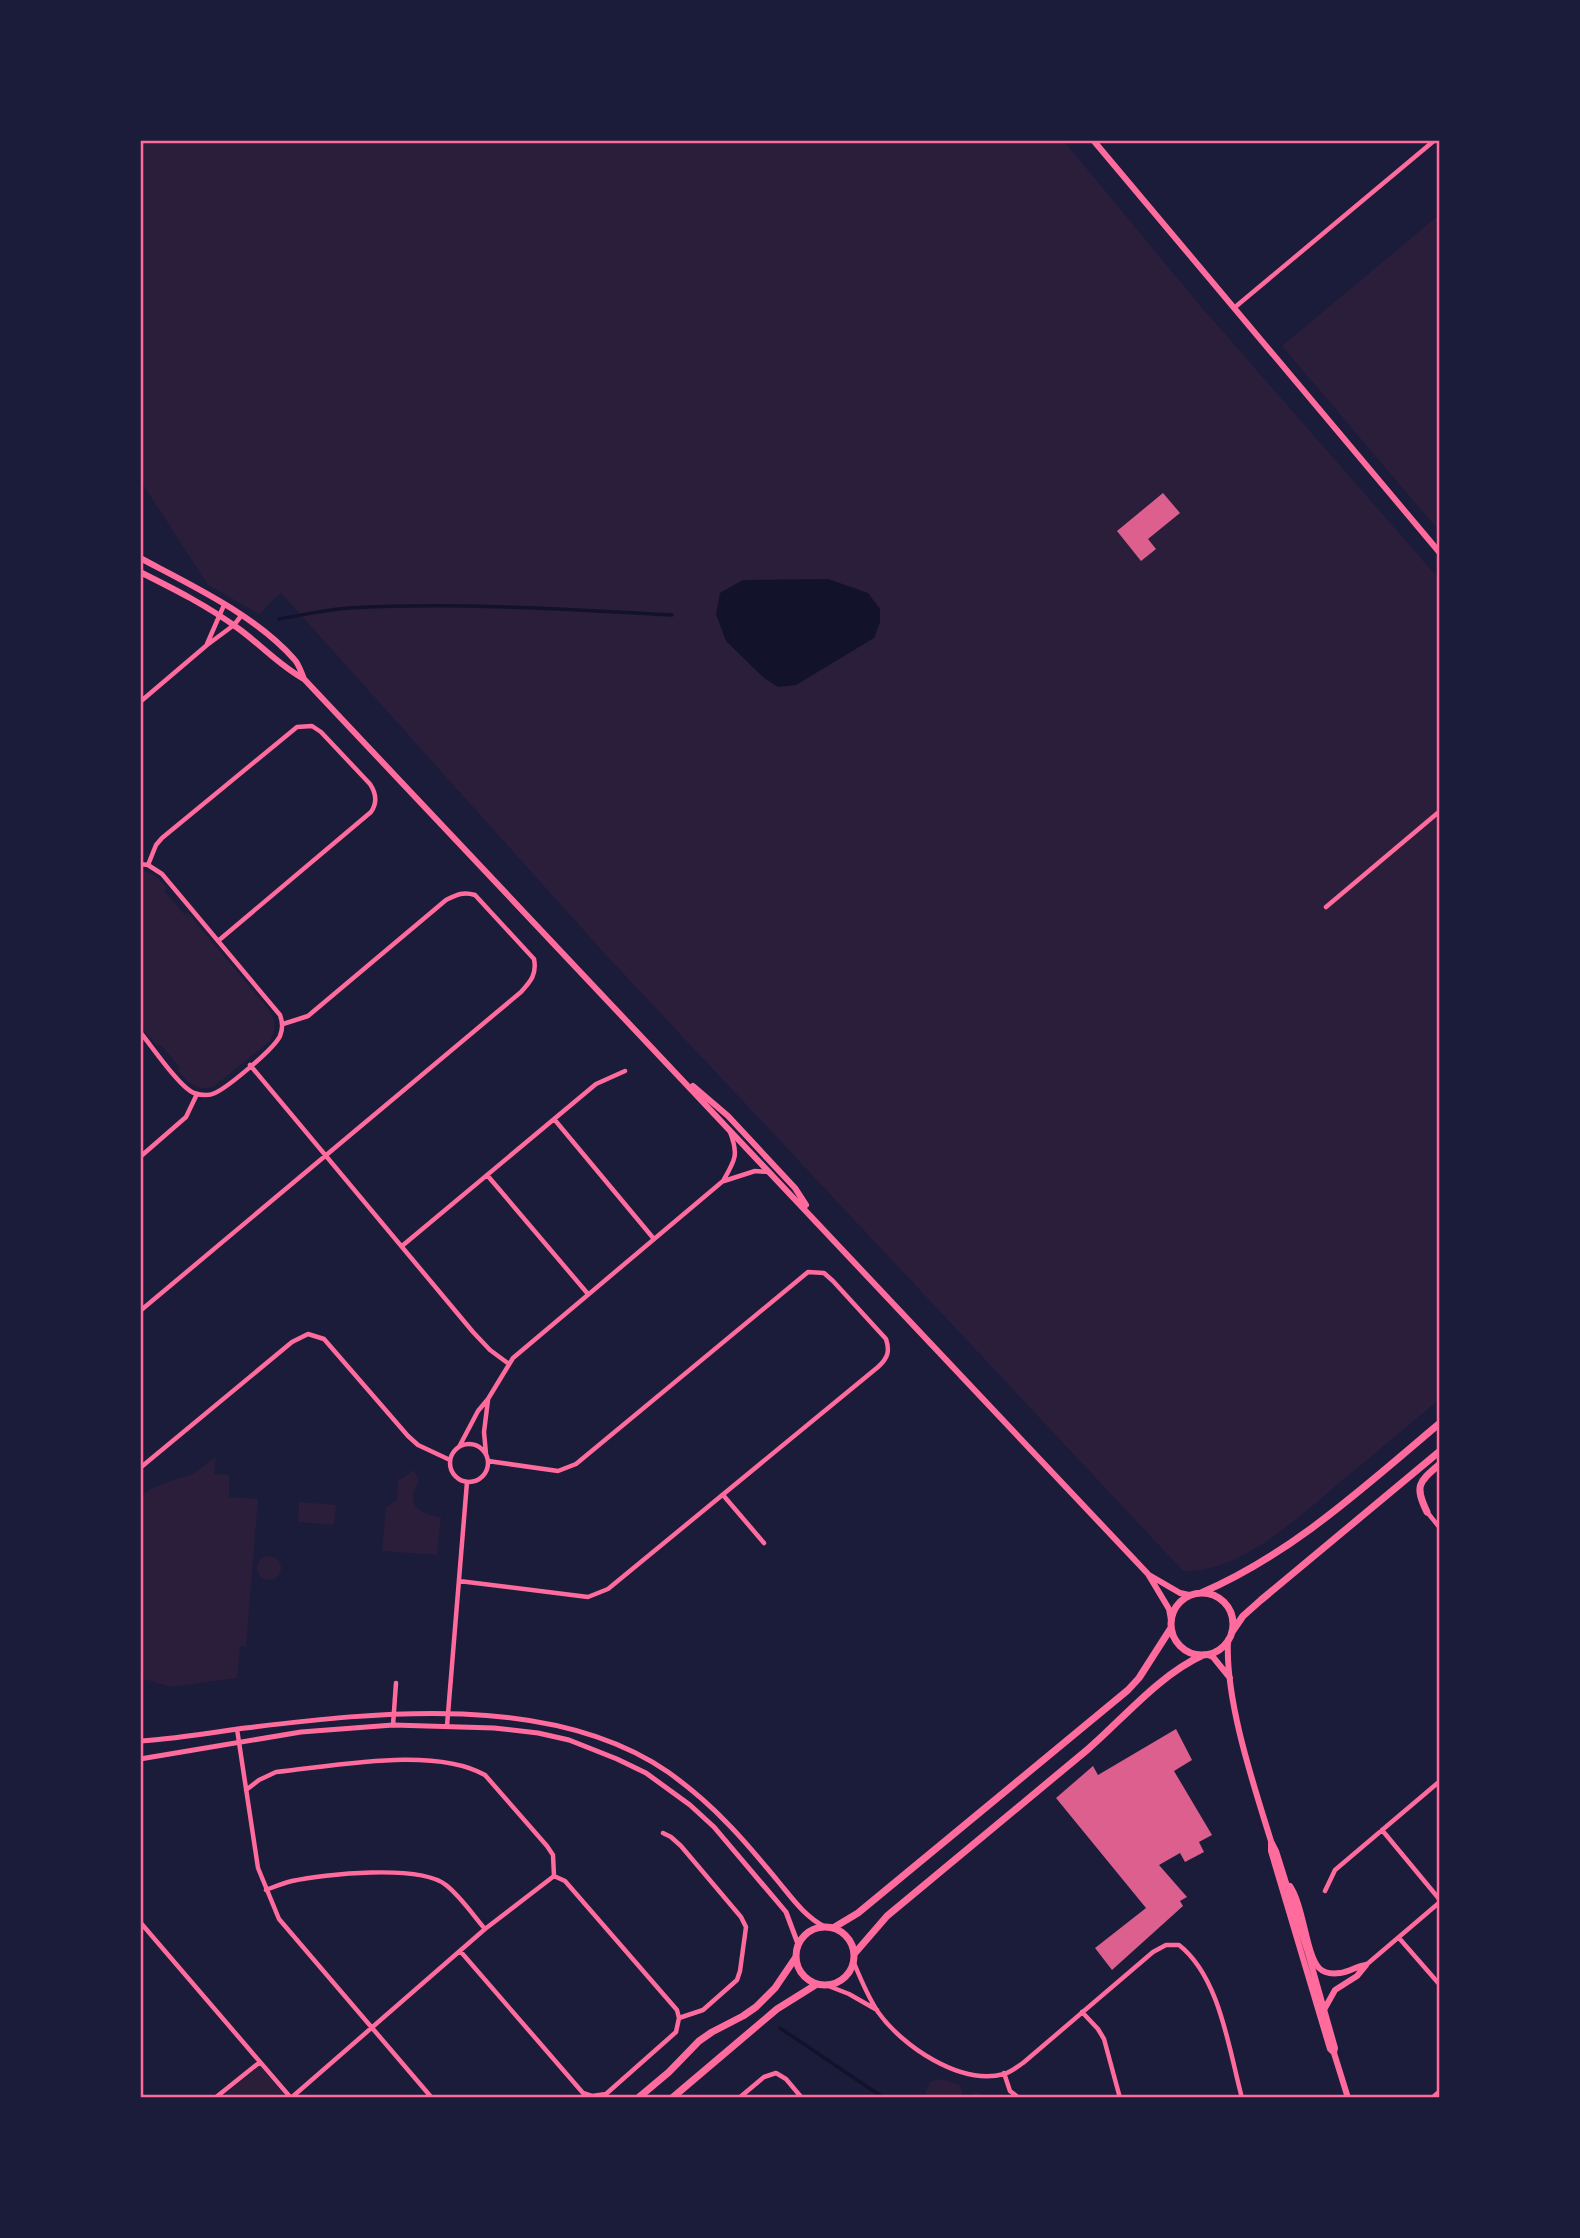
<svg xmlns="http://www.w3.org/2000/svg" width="1580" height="2238" font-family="'PT Sans',sans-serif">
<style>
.green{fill:#2a1e3b}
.water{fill:#12122b}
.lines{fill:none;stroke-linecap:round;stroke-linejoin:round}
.stream{stroke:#12122b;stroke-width:3.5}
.building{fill:#dd5f8e}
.minor{stroke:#ff6b9d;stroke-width:4.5}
.tertiary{stroke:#ff6b9d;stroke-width:5}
.secondary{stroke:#ff6b9d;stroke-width:6}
.primary{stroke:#ff6b9d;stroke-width:7}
.neatline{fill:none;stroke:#ff6b9d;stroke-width:2.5}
</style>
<rect width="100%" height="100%" fill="#1b1b3a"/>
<path class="green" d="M140 140H1063L1198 303 1440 580V1399C1408 1425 1377 1452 1344 1479 1302 1514 1242 1573 1183 1571L605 954 281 593 259 614 208 585 140 480Z
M1440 214V532L1282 346Z
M140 870C152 871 159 878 166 887L165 892 184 914 188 913 270 1011C276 1022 277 1031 269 1042L213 1087C197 1091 188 1083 178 1071L180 1068 161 1045H156L140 1026Z
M216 1456 214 1474 229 1475V1497L258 1499 246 1646H240L237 1678 171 1687 140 1678V1497C154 1485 170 1481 187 1476 197 1473 208 1462 216 1456Z
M414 1470 419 1481C417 1486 413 1493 413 1498 413 1511 430 1516 441 1517L437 1555 382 1551 386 1507 397 1500 398 1481Z
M299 1502 336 1505 334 1525 298 1522Z
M257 1568a12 12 0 1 1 24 0a12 12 0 1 1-24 0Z
M260 2066 287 2098H221L259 2066Z
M941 2079 960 2085 963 2096H969L977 2092 982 2095 983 2098H923L931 2081Z"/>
<path class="water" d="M828 579 868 593 880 609V622L874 638 796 685 778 687 764 678 726 641 716 614 720 593 743 580Z"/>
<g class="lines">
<path class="stream" d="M279 619C302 615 325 610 348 608 456 602 564 609 672 615
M780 2028 884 2098"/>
</g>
<path class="building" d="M1163 493 1180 513 1148 539 1156 549 1141 561 1117 531Z
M1176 1729 1192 1760 1174 1771 1212 1835 1199 1842 1204 1852 1185 1862 1180 1853 1159 1865 1187 1897 1180 1901 1183 1906 1112 1970 1095 1948 1146 1908 1056 1798 1093 1766 1098 1775Z"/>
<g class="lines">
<path class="minor" d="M1234 308 1435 140
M207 644 224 605
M140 702 207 645 234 625 241 616
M140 864 148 865 162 874 280 1015C283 1023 283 1029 280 1036 274 1049 228 1087 215 1093 209 1096 200 1095 194 1093 180 1088 151 1045 140 1032
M148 865 156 845 162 838 297 727 312 726 321 732 370 784C376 793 378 802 371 812L218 941
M1326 907 1440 811
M250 1065 473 1332 490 1350 509 1364
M554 1119 654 1239
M140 1157 186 1117 197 1094
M487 1175 588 1294
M724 1181 755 1171 769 1172
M402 1246 596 1084 625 1071
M140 1311 521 992C531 981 537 974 534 959L475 895C463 891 456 895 446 900L308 1016 283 1024
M450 1463a19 19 0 1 1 38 0a19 19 0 1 1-38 0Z
M459 1447 478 1411 488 1399 513 1358 723 1181C735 1160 739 1155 730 1132
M486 1454 484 1432 488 1400
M140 1468 292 1342 308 1334 324 1339 408 1436 418 1445 450 1460
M723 1495 764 1543
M1427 1512 1440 1528
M459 1581 588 1597 608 1589 878 1367C888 1358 890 1351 886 1339L833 1281 824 1273 808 1272 576 1464 558 1471 488 1461
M393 1725 396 1683
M447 1726 467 1482
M237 1729 258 1868 279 1919 432 2098
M246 1790 259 1780 276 1772C335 1766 434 1746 485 1775L547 1846 553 1855 554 1876
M1382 1830 1440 1900
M663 1833 671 1837 681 1846 741 1917 746 1927 740 1971 737 1980 703 2010 679 2018
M266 1890C274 1887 283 1883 292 1881 324 1874 420 1864 446 1885 461 1897 473 1915 485 1929
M1325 1891 1335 1870 1440 1781
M140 1922 291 2098
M1399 1938 1440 1985
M854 1963C861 1980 868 1997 878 2012 902 2046 961 2086 1004 2074 1011 2072 1017 2067 1023 2063L1153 1952 1166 1945H1179C1220 1977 1229 2050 1242 2098
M1366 1965 1440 1902
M826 1985 849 1994 877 2010
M1082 2012 1098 2029 1104 2039 1120 2098
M1004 2073 1010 2091 1019 2098
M215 2098 260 2062
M291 2098 485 1929 554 1876 565 1881 677 2010 679 2018 676 2032 606 2094 592 2096 583 2093 461 1952
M739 2098 764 2077 776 2073 786 2079 802 2098
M1432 2098 1440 2091"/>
<path class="tertiary" d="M140 1741C175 1739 210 1733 245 1728 377 1712 552 1692 668 1772 689 1787 710 1805 728 1824 745 1841 761 1861 777 1880 792 1898 804 1916 825 1927
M140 1759 301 1732 393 1725 494 1728 538 1733 569 1740 617 1759 646 1773 690 1805 714 1827 786 1912 798 1944"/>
<path class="secondary" d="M1093 140 1440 553
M140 558C191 585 255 615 294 659 299 664 301 672 304 679
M140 572C174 589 208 606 239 629 261 645 280 666 304 679L1148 1574 1169 1609 1171 1620
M693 1086 728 1116 795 1188 806 1205
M1149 1575 1180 1593 1189 1595
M1228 1640C1225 1700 1253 1783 1271 1841L1276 1851 1308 1953 1335 2048 1334 2053 1348 2098
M1208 1655 1213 1657 1230 1678
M1271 1843V1851L1330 2049 1334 2053
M1290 1886C1304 1907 1306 1954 1319 1968 1324 1973 1333 1974 1340 1973 1349 1972 1357 1966 1366 1965
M1325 2008 1335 1990 1357 1976 1366 1965"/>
<path class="primary" d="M1427 1512C1414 1485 1419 1482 1440 1464
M1171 1624a31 31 0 1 1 62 0a31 31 0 1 1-62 0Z
M1201 1593C1292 1554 1365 1486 1440 1423
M1232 1632 1243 1616 1261 1600 1440 1451
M796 1956a29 29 0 1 1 58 0a29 29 0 1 1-58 0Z
M833 1928 858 1913 1128 1690 1139 1678 1171 1628
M855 1953 887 1916 1087 1750C1123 1719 1159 1675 1203 1655
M638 2098 669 2072 699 2041 712 2032 743 2016 756 2007 775 1988 796 1957
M672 2098 777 2009 817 1984"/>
</g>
<rect width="1580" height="2238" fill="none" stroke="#1b1b3a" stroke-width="284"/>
<rect x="142" y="142" width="1296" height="1954" class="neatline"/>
</svg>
